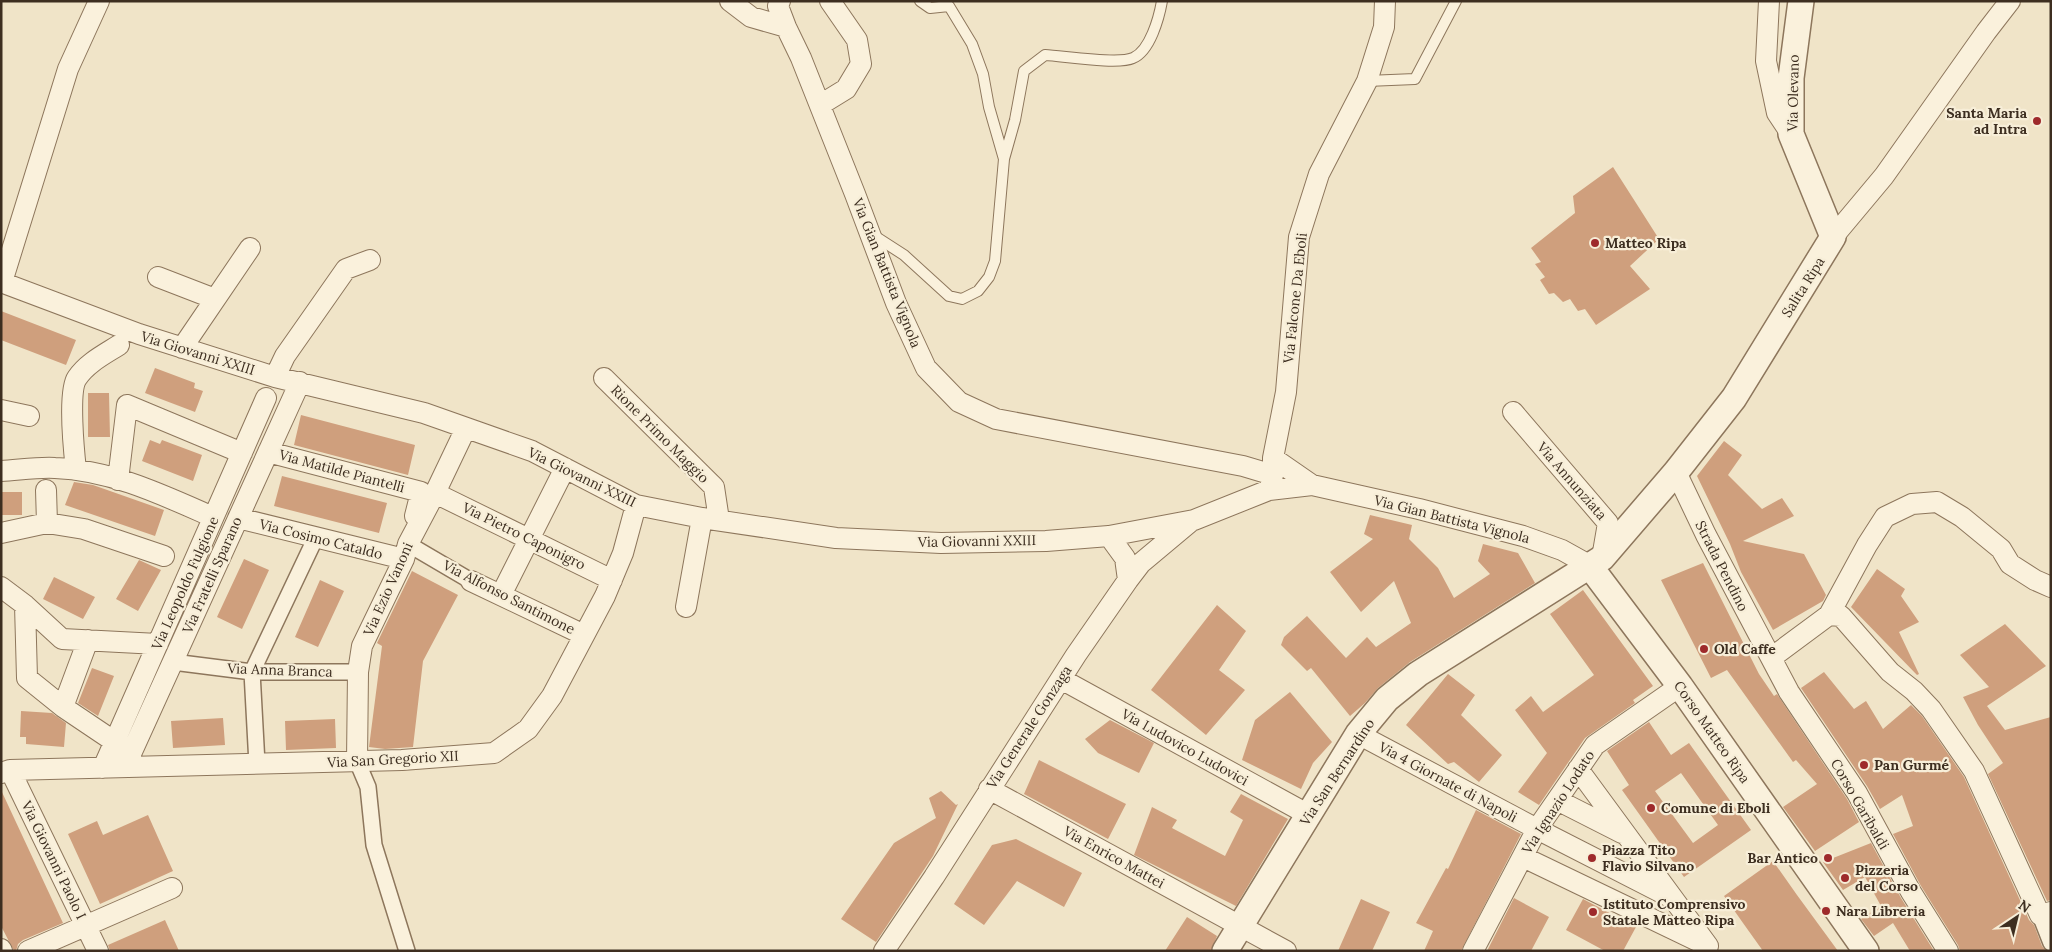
<svg xmlns="http://www.w3.org/2000/svg" width="2052" height="952" font-family="Lora,serif">
<style>
.building{fill:#cf9f7d;fill-rule:evenodd}
.lines{fill:none;stroke-linecap:round;stroke-linejoin:round}
.service-casing{stroke:#8d765c;stroke-width:12}
.pedestrian-casing{stroke:#8d765c;stroke-width:18}
.minor-casing{stroke:#8d765c;stroke-width:22}
.tertiary-casing{stroke:#8d765c;stroke-width:28}
.service{stroke:#faf1dc;stroke-width:10}
.pedestrian{stroke:#faf1dc;stroke-width:15}
.minor{stroke:#faf1dc;stroke-width:20}
.tertiary{stroke:#faf1dc;stroke-width:25}
.poi-dot{fill:#9e2a2b;stroke:#f7eed8;stroke-width:2}
.labels{text-anchor:middle;dominant-baseline:central;stroke-width:4.5;stroke-linejoin:round;paint-order:stroke}
.street-label{font-size:14px;fill:#3d2e20;stroke:#f7eed8}
.poi-label{font-size:14px;font-weight:bold;fill:#3d2e20;stroke:#f7eed8;text-anchor:start}
</style>
<rect width="100%" height="100%" fill="#f0e4c8"/>
<path class="building" d="M1613 167 1659 239 1630 266 1650 289 1596 325 1585 309 1578 311 1570 299 1563 302 1554 293 1549 294 1540 280 1545 277 1535 264 1541 262 1531 248 1575 213 1573 196Z
M1 311 76 340 66 365 1 340Z
M155 368 195 383 194 388 203 391 195 412 145 393Z
M88 393H109L110 437H88Z
M301 415 415 445 408 475 294 445Z
M150 440 160 444 162 440 202 455 193 481 142 461Z
M1724 441 1742 455 1728 475 1762 509 1782 498 1794 516 1743 541 1804 554 1826 595 1823 601 1773 630 1741 572 1730 544 1697 476Z
M282 476 387 503 379 533 274 506Z
M74 482 93 485 164 510 155 536 65 505Z
M1 492H22V515H1Z
M1370 515 1412 525 1409 539 1438 568 1454 598 1490 574 1478 561 1483 544 1518 553 1535 583 1410 662 1378 688 1365 703 1350 716 1311 668 1307 671 1281 645 1284 637 1307 616 1346 658 1367 637 1376 647 1411 623 1394 581 1361 612 1330 572 1373 539 1364 534Z
M244 559 269 570 242 629 217 617Z
M139 560 161 570 138 611 116 599Z
M1703 563 1759 674 1774 696 1777 694 1847 799 1859 822 1815 851 1783 807 1817 784 1796 760 1793 762 1727 670 1711 678 1661 580Z
M1877 569 1905 589 1901 596 1919 622 1899 632 1919 674 1917 675 1851 607Z
M412 571 458 595 423 661 413 747 385 749 369 747 382 646 377 643Z
M54 577 95 597 83 619 43 599Z
M320 580 344 591 318 647 295 637Z
M1583 590 1653 686 1633 700 1635 703 1585 738 1539 805 1518 792 1547 753 1515 710 1531 696 1543 712 1594 675 1550 614Z
M1217 605 1246 631 1219 670 1245 690 1206 735 1151 690Z
M2005 624 2046 666 1987 706 2005 730 2051 717V900L2047 901 1988 774 2003 763 1978 725 1963 697 1989 687 1960 655Z
M92 668 114 676 98 716 78 703Z
M1824 672 1854 709 1866 701 1883 729 1911 705 1922 716 1964 777 2029 920 2034 925 2042 946 2046 951H1960L1958 945 1921 886 1893 834 1913 826 1902 795 1880 809 1867 786 1801 688Z
M1448 674 1475 695 1461 715 1502 755 1479 782 1454 762 1448 764 1406 725Z
M1290 692 1332 742 1313 763 1301 789 1242 760 1255 720Z
M21 711 52 713 66 723 64 747 26 744V737H20Z
M223 718 225 745 173 748 171 721Z
M335 719 336 748 286 750 285 721Z
M1110 720 1154 743 1139 773 1098 753 1085 739Z
M1649 722 1671 755 1689 743 1751 830 1684 877 1622 790 1629 785 1607 751ZM1681 773 1718 825 1693 843 1655 791Z
M1039 760 1126 804 1108 839 1024 794Z
M1 790 63 923 23 940 18 944 16 951H14L1 926Z
M941 791 956 805 958 804 933 856 876 942 841 919 894 843 936 818 929 798Z
M1241 794 1288 819 1236 906 1134 855 1152 807 1177 820 1172 828 1225 856 1243 820 1230 812Z
M1476 810 1521 834 1461 951H1424L1433 931 1416 923 1446 868 1448 869Z
M148 815 173 871 100 904 68 834 97 821 103 835Z
M1016 839 1082 873 1064 907 1017 881 984 925 954 904 992 845Z
M1871 843 1901 898 1934 951H1910L1893 923 1874 936 1861 919 1881 906 1865 877 1843 890 1823 862Z
M1773 861 1797 895 1838 951H1763L1743 923 1724 896Z
M1514 898 1549 917 1531 951H1487Z
M1361 899 1390 912 1372 951H1338Z
M1583 899 1636 927 1623 951H1605L1566 930Z
M1187 917 1217 936 1211 951H1165Z
M165 920 179 951H110L108 945Z"/>
<g class="lines">
<g class="service-casing">
<path id="service" d="M1367 81 1415 79 1456 1
M1004 159 1015 120 1024 71 1045 55C1064 56 1118 65 1133 58 1150 51 1159 18 1162 1
M873 235 904 255 949 296 962 299 978 291 989 277 995 261 1004 159 989 107 983 74 972 44 949 6 930 8 920 1"/>
</g>
<g class="pedestrian-casing">
<path id="pedestrian" d="M408 544 471 581
M173 662 252 672H358
M357 761 368 787 374 845 407 951
M257 764 252 672 316 537
M2040 915 2051 943"/>
</g>
<g class="minor-casing">
<path id="minor" d="M730 1 751 17 786 27
M780 1 778 6 786 27 801 58 855 194 896 303 926 368 959 402 996 419 1243 466 1273 475
M1769 1 1766 61 1777 113 1791 134
M820 105 846 89 861 64 857 40 830 1
M1833 237 1884 176 1986 32 2010 1
M158 277 215 299
M1 282 139 334 275 377 424 413 532 451 636 505 702 518 836 538 941 543 1046 541 1109 536 1194 520 1269 490 1312 485 1419 509 1523 536 1562 550 1589 565
M2 282 68 69 99 1
M182 348 250 248
M275 377 285 356 346 269 370 260
M604 378 714 487 719 520
M1 410 29 416
M1513 412 1608 523 1602 558
M268 452 421 492 415 516
M1273 458 1312 485
M76 470C74 452 68 391 77 378 87 363 105 354 119 345
M1 471C19 470 38 467 55 468 111 470 163 495 213 517
M1676 472 1706 535 1789 692 1857 793 1911 892 1948 951
M118 480 127 405 242 453
M1270 488 1273 475V458L1286 392 1299 237 1319 174 1367 81 1384 27 1385 1
M46 490 47 523
M435 493 612 580
M238 518 404 559
M1 533 47 523 84 529 164 556
M1109 536 1125 558 1128 580
M471 581 584 635
M1 587 25 605 62 639 158 644
M501 595 565 468
M25 605 27 678 63 707 115 742
M686 607 702 518
M1829 615 1841 616 1890 672 1914 691 1931 709 1974 771 2040 915 2051 912
M1771 658 1829 615 1867 545 1885 517 1912 504 1937 502 1962 517 2001 549 2010 564 2035 580 2051 587
M1061 679 1309 815
M63 707 88 640
M1358 734 1537 829 1672 898
M357 761 358 672 362 646 404 559 408 544 435 493 466 428
M125 767 300 382
M103 768 266 398
M1578 769 1708 946
M10 770 98 951
M1 773 10 770 402 760 494 753 528 729 552 696 605 596 623 553 636 505
M989 789 1286 951
M1557 800 1622 833
M1523 857 1706 945
M1 949 2 951
M28 951 172 888
M884 951 934 877 1076 655 1128 580 1141 563 1190 522
M1473 951 1537 829 1595 745 1680 686"/>
</g>
<g class="tertiary-casing">
<path id="tertiary" d="M1589 565 1680 686 1866 951
M1225 951 1358 734 1387 699 1418 674 1602 558 1676 472 1734 398 1833 237 1791 134V78L1801 1"/>
</g>
<use href="#service" class="service"/>
<use href="#pedestrian" class="pedestrian"/>
<use href="#minor" class="minor"/>
<use href="#tertiary" class="tertiary"/>
</g>
<g class="poi-dot">
<circle cx="2037" cy="121" r="5"/>
<circle cx="1595" cy="243" r="5"/>
<circle cx="1704" cy="649" r="5"/>
<circle cx="1864" cy="765" r="5"/>
<circle cx="1651" cy="808" r="5"/>
<circle cx="1592" cy="858" r="5"/>
<circle cx="1828" cy="858" r="5"/>
<circle cx="1845" cy="878" r="5"/>
<circle cx="1826" cy="911" r="5"/>
<circle cx="1593" cy="912" r="5"/>
</g>
<g class="labels">
<g class="street-label">
<text transform="translate(1793 93) rotate(-89)">Via Olevano</text>
<text transform="translate(887 273) rotate(68)">Via Gian Battista Vignola</text>
<text transform="translate(1803 287) rotate(-58)">Salita Ripa</text>
<text transform="translate(1295 298) rotate(-84)">Via Falcone Da Eboli</text>
<text transform="translate(198 353) rotate(17)">Via Giovanni XXIII</text>
<text transform="translate(660 434) rotate(45)">Rione Primo Maggio</text>
<text transform="translate(342 471) rotate(15)">Via Matilde Piantelli</text>
<text transform="translate(582 477) rotate(26)">Via Giovanni XXIII</text>
<text transform="translate(1572 481) rotate(49)">Via Annunziata</text>
<text transform="translate(1452 519) rotate(14)">Via Gian Battista Vignola</text>
<text transform="translate(524 536) rotate(26)">Via Pietro Caponigro</text>
<text transform="translate(321 539) rotate(14)">Via Cosimo Cataldo</text>
<text transform="translate(977 541) rotate(-1)">Via Giovanni XXIII</text>
<text transform="translate(1722 566) rotate(63)">Strada Pendino</text>
<text transform="translate(212 575) rotate(-66)">Via Fratelli Sparano</text>
<text transform="translate(185 583) rotate(-66)">Via Leopoldo Fulgione</text>
<text transform="translate(388 589) rotate(-66)">Via Ezio Vanoni</text>
<text transform="translate(509 597) rotate(27)">Via Alfonso Santimone</text>
<text transform="translate(280 670) rotate(2)">Via Anna Branca</text>
<text transform="translate(1029 727) rotate(-57)">Via Generale Gonzaga</text>
<text transform="translate(1712 732) rotate(55)">Corso Matteo Ripa</text>
<text transform="translate(1185 747) rotate(29)">Via Ludovico Ludovici</text>
<text transform="translate(393 759) rotate(-3)">Via San Gregorio XII</text>
<text transform="translate(1337 772) rotate(-57)">Via San Bernardino</text>
<text transform="translate(1448 782) rotate(28)">Via 4 Giornate di Napoli</text>
<text transform="translate(1558 802) rotate(-57)">Via Ignazio Lodato</text>
<text transform="translate(1860 804) rotate(60)">Corso Garibaldi</text>
<text transform="translate(1114 857) rotate(29)">Via Enrico Mattei</text>
<text transform="translate(54 860) rotate(64)">Via Giovanni Paolo I</text>
</g>
<g class="poi-label">
<text x="2027" y="113" text-anchor="end">Santa Maria<tspan x="2027" dy="16">ad Intra</tspan></text>
<text x="1605" y="243">Matteo Ripa</text>
<text x="1714" y="649">Old Caffe</text>
<text x="1874" y="765">Pan Gurmé</text>
<text x="1661" y="808">Comune di Eboli</text>
<text x="1602" y="850">Piazza Tito<tspan x="1602" dy="16">Flavio Silvano</tspan></text>
<text x="1818" y="858" text-anchor="end">Bar Antico</text>
<text x="1855" y="870">Pizzeria<tspan x="1855" dy="16">del Corso</tspan></text>
<text x="1603" y="904">Istituto Comprensivo<tspan x="1603" dy="16">Statale Matteo Ripa</tspan></text>
<text x="1836" y="911">Nara Libreria</text>
</g>
</g>
<rect width="2052" height="952" fill="none" stroke="#3d2e20" stroke-width="5"/>
<g transform="translate(2017 917) rotate(35)" stroke="#f7eed8" stroke-width="4" paint-order="stroke">
<path d="M0-4L9 19L0 12L-9 19Z" fill="#3d2e20"/>
<text y="-8" font-size="14" font-weight="bold" text-anchor="middle" fill="#3d2e20">N</text>
</g>
</svg>
